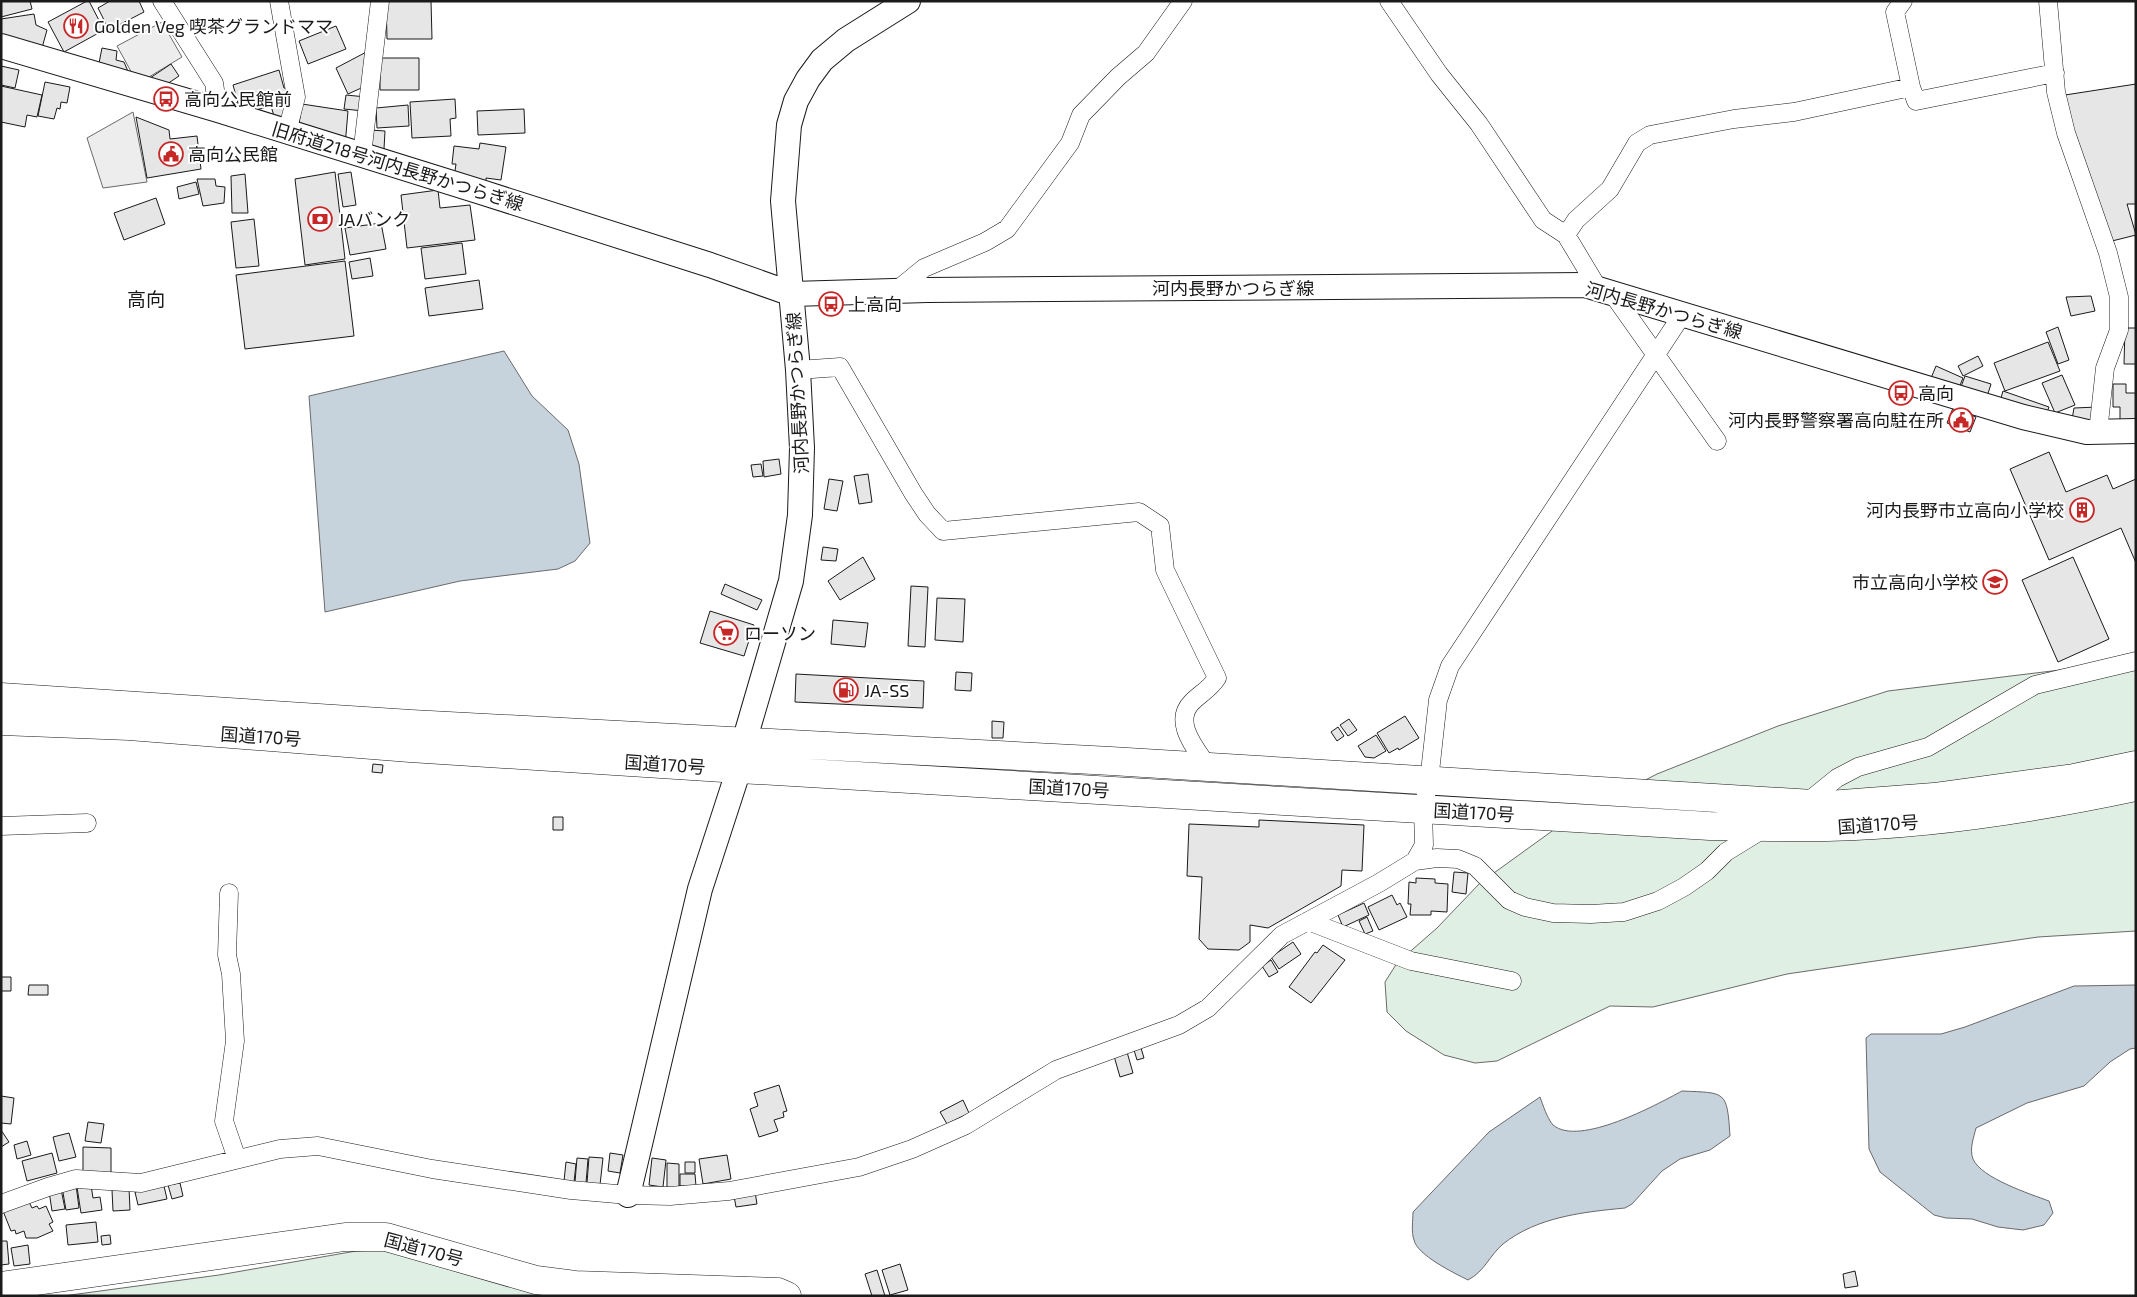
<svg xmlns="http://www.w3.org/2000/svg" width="2137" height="1297" font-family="'Exo 2','Noto Sans JP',sans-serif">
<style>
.green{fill:#e0efe3;stroke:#6a6a6a}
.parking{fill:#ededed;stroke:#6a6a6a}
.water{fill:#c6d2dc;stroke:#6a6a6a}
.building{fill:#e6e6e6;stroke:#1a1a1a}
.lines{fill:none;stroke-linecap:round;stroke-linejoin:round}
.street-casing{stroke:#1a1a1a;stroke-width:19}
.secondary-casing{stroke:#1a1a1a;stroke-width:26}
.highway-casing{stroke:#1a1a1a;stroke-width:29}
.street{stroke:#fff;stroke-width:18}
.secondary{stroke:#fff;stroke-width:24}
.highway{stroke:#fff;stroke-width:28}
.labels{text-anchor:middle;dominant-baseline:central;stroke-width:4;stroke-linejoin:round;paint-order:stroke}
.poi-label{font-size:18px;fill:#1a1a1a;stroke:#fff;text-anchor:start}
.street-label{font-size:18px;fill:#1a1a1a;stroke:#fff}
.neighbourhood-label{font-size:19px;fill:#1a1a1a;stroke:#fff}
</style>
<rect width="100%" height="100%" fill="#fff"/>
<path class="green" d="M2136 654V931L2038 937 1787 974 1653 1007 1610 1006 1497 1061 1475 1063 1444 1055 1406 1031 1387 1012 1385 982 1397 963 1437 928 1480 883 1566 821 1657 774 1778 726 1888 691 2060 670Z
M392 1249 558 1296H63L219 1275 356 1251Z"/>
<path class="parking" d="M162 22 182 57 149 77 157 91 139 86 117 46Z
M133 112 147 182 103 188 87 138Z"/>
<path class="water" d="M504 351 532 396 568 430 579 464 590 543 575 561 558 569 460 581 325 612 309 396Z
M2136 985V1048L2130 1049 2110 1062 2084 1086 2027 1103 1976 1128C1974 1137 1969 1149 1973 1159 1981 1178 2030 1194 2049 1201L2053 1213 2044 1225 2023 1230 1998 1227 1972 1219 1946 1218 1934 1215 1880 1172 1869 1149 1866 1038 1871 1034H1941L1965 1027 2074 986Z
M1682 1091C1726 1093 1727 1090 1730 1136L1710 1150 1680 1159 1662 1171 1632 1204 1625 1208C1583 1212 1537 1217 1503 1244 1489 1256 1485 1271 1468 1280 1454 1273 1417 1255 1414 1240 1411 1232 1413 1220 1413 1212L1489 1132 1540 1097C1543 1105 1547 1118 1553 1125 1579 1147 1656 1105 1682 1091Z"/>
<path class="building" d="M1 1H30L32 9 1 17Z
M87 1H89L104 30 64 52 48 22Z
M110 1H139L144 12 109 30 98 8Z
M386 1H431L432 39H387Z
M34 14 36 25 47 30 40 55 1 44V19Z
M336 26 346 49 308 64 299 41Z
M102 48 117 51 116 60 124 62 133 83 97 73Z
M372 49 368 85 348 94 336 68Z
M380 58H419V90H380Z
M171 64 179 76 158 90 150 78Z
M1 66 19 70 15 88 1 85Z
M279 70 284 88H291L287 117 274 116 271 106 241 114 233 85Z
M45 82 70 87 67 103 61 102 60 109 57 108 54 119 38 116Z
M2136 84V204H2127L2136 235 2108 242 2074 149 2065 95Z
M1 86 42 95 37 117 27 115 25 127 1 122Z
M346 95 366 97 364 111 344 109Z
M455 99 456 118 450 119 451 136 412 138 410 102Z
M302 104 348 111 345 146 298 131Z
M408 105 409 126 377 128 376 108Z
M524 109 525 133 478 135 477 111Z
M136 117 169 130 170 139 197 136 201 169 147 178Z
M370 130 385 131 384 149H370Z
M480 143 506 147 501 180 486 178V183L454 178 456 164H452L454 146 479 149Z
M335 172 345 259 305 265 295 179Z
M351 172 356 205 343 207 338 174Z
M245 174 248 213H232L231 176Z
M197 179H215L216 186 225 187 224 203 203 206Z
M196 182 199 194 179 199 177 187Z
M438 190 440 208 470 205 475 240 407 248 401 195Z
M156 198 165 224 124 240 114 213Z
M254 219 259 266 236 268 231 222Z
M381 223 386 249 350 255 345 228Z
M462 243 466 274 425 279 421 248Z
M370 258 373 276 352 279 349 262Z
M345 261 354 336 245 349 236 275Z
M479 280 483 309 429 316 425 288Z
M2091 296 2095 311 2071 316 2066 297Z
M2058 327 2069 360 2058 364 2046 332Z
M2125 328H2136V364H2124Z
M2048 342 2060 371 2005 391 1994 363Z
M1978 356 1983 366 1963 376 1958 366Z
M1936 366 1963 378 1956 395 1929 383Z
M2062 375 2075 405 2055 413 2042 383Z
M1965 376 1991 384 1985 403 1958 395Z
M2113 384H2126V393H2136V426H2120V407H2113Z
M2003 391 2049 407 2044 420 1999 405Z
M2098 407 2096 429 2071 425 2074 408Z
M1953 408 1976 417 1970 432 1947 423Z
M2049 452 2066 492 2107 475 2113 489 2136 479V563L2121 528 2049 560 2010 469Z
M779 459 781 474 764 477 763 461Z
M761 464 763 476 753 477 751 465Z
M868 474 872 502 859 504 854 476Z
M829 479 843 481 837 511 824 509Z
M823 547 838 549 836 561 821 560Z
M863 557 875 579 840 600 828 581Z
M2073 557 2109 639 2058 662 2022 580Z
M725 584 762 600 757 610 721 594Z
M911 586 928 587 925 647 908 646Z
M937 598 965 599 963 642 935 640Z
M710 611 754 625 744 656 700 643Z
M833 620 868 623 865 647 831 644Z
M956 672 972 673 971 691 955 690Z
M796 674 924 681 923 708 795 702Z
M1405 716 1419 738 1399 750 1398 748 1389 753 1377 733Z
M1349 719 1357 730 1348 736 1340 725Z
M992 721 1004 722 1003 738H992Z
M1338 727 1344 736 1337 741 1331 732Z
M1376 735 1386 751 1374 758 1365 757 1358 746Z
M373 764 383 765 382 773 372 772Z
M553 817H563V830H553Z
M1259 820 1364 825 1362 871 1342 870 1341 886 1268 928 1250 925V942L1239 950 1208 949 1199 939 1202 877 1187 876 1189 824 1259 827Z
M1454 872 1468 873 1466 894 1452 892Z
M1416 878 1435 879V883L1448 884 1447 912 1431 911V915H1410L1411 904H1408L1409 882 1416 883Z
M1392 895 1397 905 1400 903 1407 917 1379 930 1368 907Z
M1364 903 1369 915 1343 927 1338 915Z
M1367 917 1373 931 1365 934 1359 921Z
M1293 942 1301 954 1279 969 1271 957Z
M1323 945 1345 960 1311 1003 1289 987 1315 952 1317 953Z
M1271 960 1278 972 1269 977 1262 966Z
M1 977H11V991H1Z
M29 985H48V995H28Z
M1141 1048 1144 1058 1137 1060 1134 1050Z
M1127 1052 1133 1073 1120 1077 1114 1056Z
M779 1085 787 1111 783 1112 784 1117 774 1120 778 1131 759 1137 750 1109 758 1106 754 1093Z
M1 1096 14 1098 11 1124 1 1123Z
M963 1100 969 1113 947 1124 940 1112Z
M88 1122 104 1124 101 1143 85 1141Z
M1 1130 9 1142 1 1147Z
M69 1133 76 1157 59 1161 53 1137Z
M27 1141 31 1155 17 1159 14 1145Z
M83 1147 111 1148V1173H83Z
M52 1153 57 1173 27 1181 22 1161Z
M610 1153 623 1155 620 1173 608 1171Z
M727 1155 731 1179 703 1184 699 1159Z
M589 1157 603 1158 600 1185 587 1183Z
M577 1158 588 1159 586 1183 575 1182Z
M652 1158 666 1160 663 1187 649 1185Z
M566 1162 576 1164 574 1182 564 1181Z
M685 1162H695V1173H685Z
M667 1163 679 1164V1188H667Z
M680 1174H695L696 1186H680Z
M180 1183 183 1196 172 1199 168 1185Z
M76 1185 79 1208 66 1210 62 1187Z
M91 1185 93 1198 100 1197 102 1210 81 1213 77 1187Z
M164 1186 167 1199 138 1205 135 1192Z
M129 1188 130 1210 113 1211 112 1190Z
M61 1189 65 1209 52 1211 49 1191Z
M755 1192 757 1204 736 1207 734 1196Z
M28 1200 32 1208 37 1206 39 1209 46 1206 53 1222 49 1224 53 1231 37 1238H26L24 1231 16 1234 15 1230 11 1231 3 1211Z
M96 1222 98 1242 68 1245 66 1225Z
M110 1235 111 1244 102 1245 101 1236Z
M1 1241H7L9 1264 1 1265Z
M28 1245 30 1264 14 1266 11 1248Z
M900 1264 908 1290 890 1295 882 1270Z
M877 1270 885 1296H872L865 1274Z
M1855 1271 1858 1286 1845 1288 1843 1274Z"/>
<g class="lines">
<g class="street-casing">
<path id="street" d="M162 1 214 83 218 110
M279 1 296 97 287 132
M1389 1 1439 74 1479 124 1543 220 1566 235 1599 290
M1903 1 1895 12 1911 87 1916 101 2055 73
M2048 1 2056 92 2066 133 2108 253 2119 297V330L2105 368 2098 432
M362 155 380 1
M1566 235 1576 220 1610 189 1637 143 1650 135 1734 119 1794 112 1911 87
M896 291 924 268 985 242 1007 229 1070 143 1081 115 1118 77 1146 53 1183 1
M1612 293 1717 441
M798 370 840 367 913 493 927 514 943 531 1139 512 1160 526 1165 570 1217 678C1210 689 1201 693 1192 702 1172 722 1196 749 1208 767
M1805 804 1837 778 1858 767 1928 747 2035 685 2136 661
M1 826 87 823
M1415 861 1437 858 1458 859 1475 866 1509 900 1525 907 1553 913 1591 914 1624 912 1658 901 1684 887 1707 871 1726 852 1765 828
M229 893 227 955 231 974 235 1041 224 1121 237 1159
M1308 921 1411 961 1512 981
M1 1204 48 1187 76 1179 141 1183 280 1149 318 1146 432 1169 571 1190 628 1195 670 1196 729 1191 859 1167 912 1149 966 1125 1056 1070 1179 1025 1208 1008 1282 935 1379 883 1415 861 1424 845 1423 809 1429 781 1438 700 1450 666 1682 315"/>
</g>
<g class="secondary-casing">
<path id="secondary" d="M1 46 218 110 481 192 710 265 792 294 927 290 1585 285 2023 417 2087 432 2136 431
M628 1195 700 889 739 769 744 742 791 581 800 515 802 448 798 370 783 201 789 125 796 101 808 79 822 60 846 40 908 1"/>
</g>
<g class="highway-casing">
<path id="highway" d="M1 697 411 724 1111 761 1829 805 1934 797 2074 778 2136 765
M1 721 129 726 410 748 739 769 1710 826C1749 826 1788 828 1827 827 1928 825 2037 808 2136 787
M1 1286 345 1237H386L536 1280 575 1285 778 1292 787 1296"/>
</g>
<use href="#street" class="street"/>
<use href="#secondary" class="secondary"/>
<use href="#highway" class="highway"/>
</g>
<defs>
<g id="restaurant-ring" transform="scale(1.25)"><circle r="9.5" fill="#fff" stroke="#c62828" stroke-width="1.5"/><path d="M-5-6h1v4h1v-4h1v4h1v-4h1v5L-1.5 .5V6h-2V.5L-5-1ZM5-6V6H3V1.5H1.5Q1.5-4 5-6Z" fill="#c62828"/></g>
<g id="bus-ring" transform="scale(1.25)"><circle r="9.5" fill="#fff" stroke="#c62828" stroke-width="1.5"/><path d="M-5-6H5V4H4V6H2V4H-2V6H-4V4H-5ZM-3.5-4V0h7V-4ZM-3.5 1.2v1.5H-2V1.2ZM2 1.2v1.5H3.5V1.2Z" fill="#c62828"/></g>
<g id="civic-ring" transform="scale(1.25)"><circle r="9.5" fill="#fff" stroke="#c62828" stroke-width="1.5"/><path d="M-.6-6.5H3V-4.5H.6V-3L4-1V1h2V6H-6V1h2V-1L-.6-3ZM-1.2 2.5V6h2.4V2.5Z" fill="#c62828"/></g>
<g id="bank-ring" transform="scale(1.25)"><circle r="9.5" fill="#fff" stroke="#c62828" stroke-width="1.5"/><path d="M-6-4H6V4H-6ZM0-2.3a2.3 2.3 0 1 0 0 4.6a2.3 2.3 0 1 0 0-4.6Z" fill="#c62828"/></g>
<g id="building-ring" transform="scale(1.25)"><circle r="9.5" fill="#fff" stroke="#c62828" stroke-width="1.5"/><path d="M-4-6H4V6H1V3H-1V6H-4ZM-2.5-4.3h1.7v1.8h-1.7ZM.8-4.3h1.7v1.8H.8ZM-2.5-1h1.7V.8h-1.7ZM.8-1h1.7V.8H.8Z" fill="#c62828"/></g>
<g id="school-ring" transform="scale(1.25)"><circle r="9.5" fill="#fff" stroke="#c62828" stroke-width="1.5"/><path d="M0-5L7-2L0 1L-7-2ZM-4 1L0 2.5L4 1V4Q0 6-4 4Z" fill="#c62828"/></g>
<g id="supermarket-ring" transform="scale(1.25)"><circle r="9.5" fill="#fff" stroke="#c62828" stroke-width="1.5"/><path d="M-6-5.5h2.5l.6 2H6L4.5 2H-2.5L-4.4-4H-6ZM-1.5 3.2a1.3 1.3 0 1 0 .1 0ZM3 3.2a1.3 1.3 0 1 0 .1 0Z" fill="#c62828"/></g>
<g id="fuel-ring" transform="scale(1.25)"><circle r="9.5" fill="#fff" stroke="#c62828" stroke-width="1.5"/><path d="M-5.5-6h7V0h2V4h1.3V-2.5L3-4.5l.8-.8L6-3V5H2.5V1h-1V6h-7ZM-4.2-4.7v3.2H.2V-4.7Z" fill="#c62828"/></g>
</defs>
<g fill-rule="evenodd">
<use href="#restaurant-ring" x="76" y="26"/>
<use href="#bus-ring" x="166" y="99"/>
<use href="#civic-ring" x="171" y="154"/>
<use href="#bank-ring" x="320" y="219"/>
<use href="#bus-ring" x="831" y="304"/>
<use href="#bus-ring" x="1901" y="393"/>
<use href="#civic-ring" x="1961" y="420"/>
<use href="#building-ring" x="2082" y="510"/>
<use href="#school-ring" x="1995" y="582"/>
<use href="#supermarket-ring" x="726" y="633"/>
<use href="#fuel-ring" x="846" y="690"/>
</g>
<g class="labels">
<g class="poi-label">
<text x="94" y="26">Golden Veg 喫茶グランドママ</text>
<text x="184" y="99">高向公民館前</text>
<text x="188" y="154">高向公民館</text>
<text x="338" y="219">JAバンク</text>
<text x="848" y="304">上高向</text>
<text x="1918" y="393">高向</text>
<text x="1944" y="420" text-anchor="end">河内長野警察署高向駐在所</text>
<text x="2064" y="510" text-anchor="end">河内長野市立高向小学校</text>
<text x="1978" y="582" text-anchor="end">市立高向小学校</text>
<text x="744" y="633">ローソン</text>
<text x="864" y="690">JA-SS</text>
</g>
<g class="street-label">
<text transform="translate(398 166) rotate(17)">旧府道218号河内長野かつらぎ線</text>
<text x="1233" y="288">河内長野かつらぎ線</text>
<text transform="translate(1664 310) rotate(16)">河内長野かつらぎ線</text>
<text transform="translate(797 393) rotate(-93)">河内長野かつらぎ線</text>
<text transform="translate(261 736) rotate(4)">国道170号</text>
<text transform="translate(665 764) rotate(4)">国道170号</text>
<text transform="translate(1069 788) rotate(3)">国道170号</text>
<text transform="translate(1474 812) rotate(3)">国道170号</text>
<text transform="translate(1878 824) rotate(-4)">国道170号</text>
<text transform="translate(424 1249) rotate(15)">国道170号</text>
</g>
<g class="neighbourhood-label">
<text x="146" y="298">高向</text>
</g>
</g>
<rect width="2137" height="1297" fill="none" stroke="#1a1a1a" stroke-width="5"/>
</svg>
